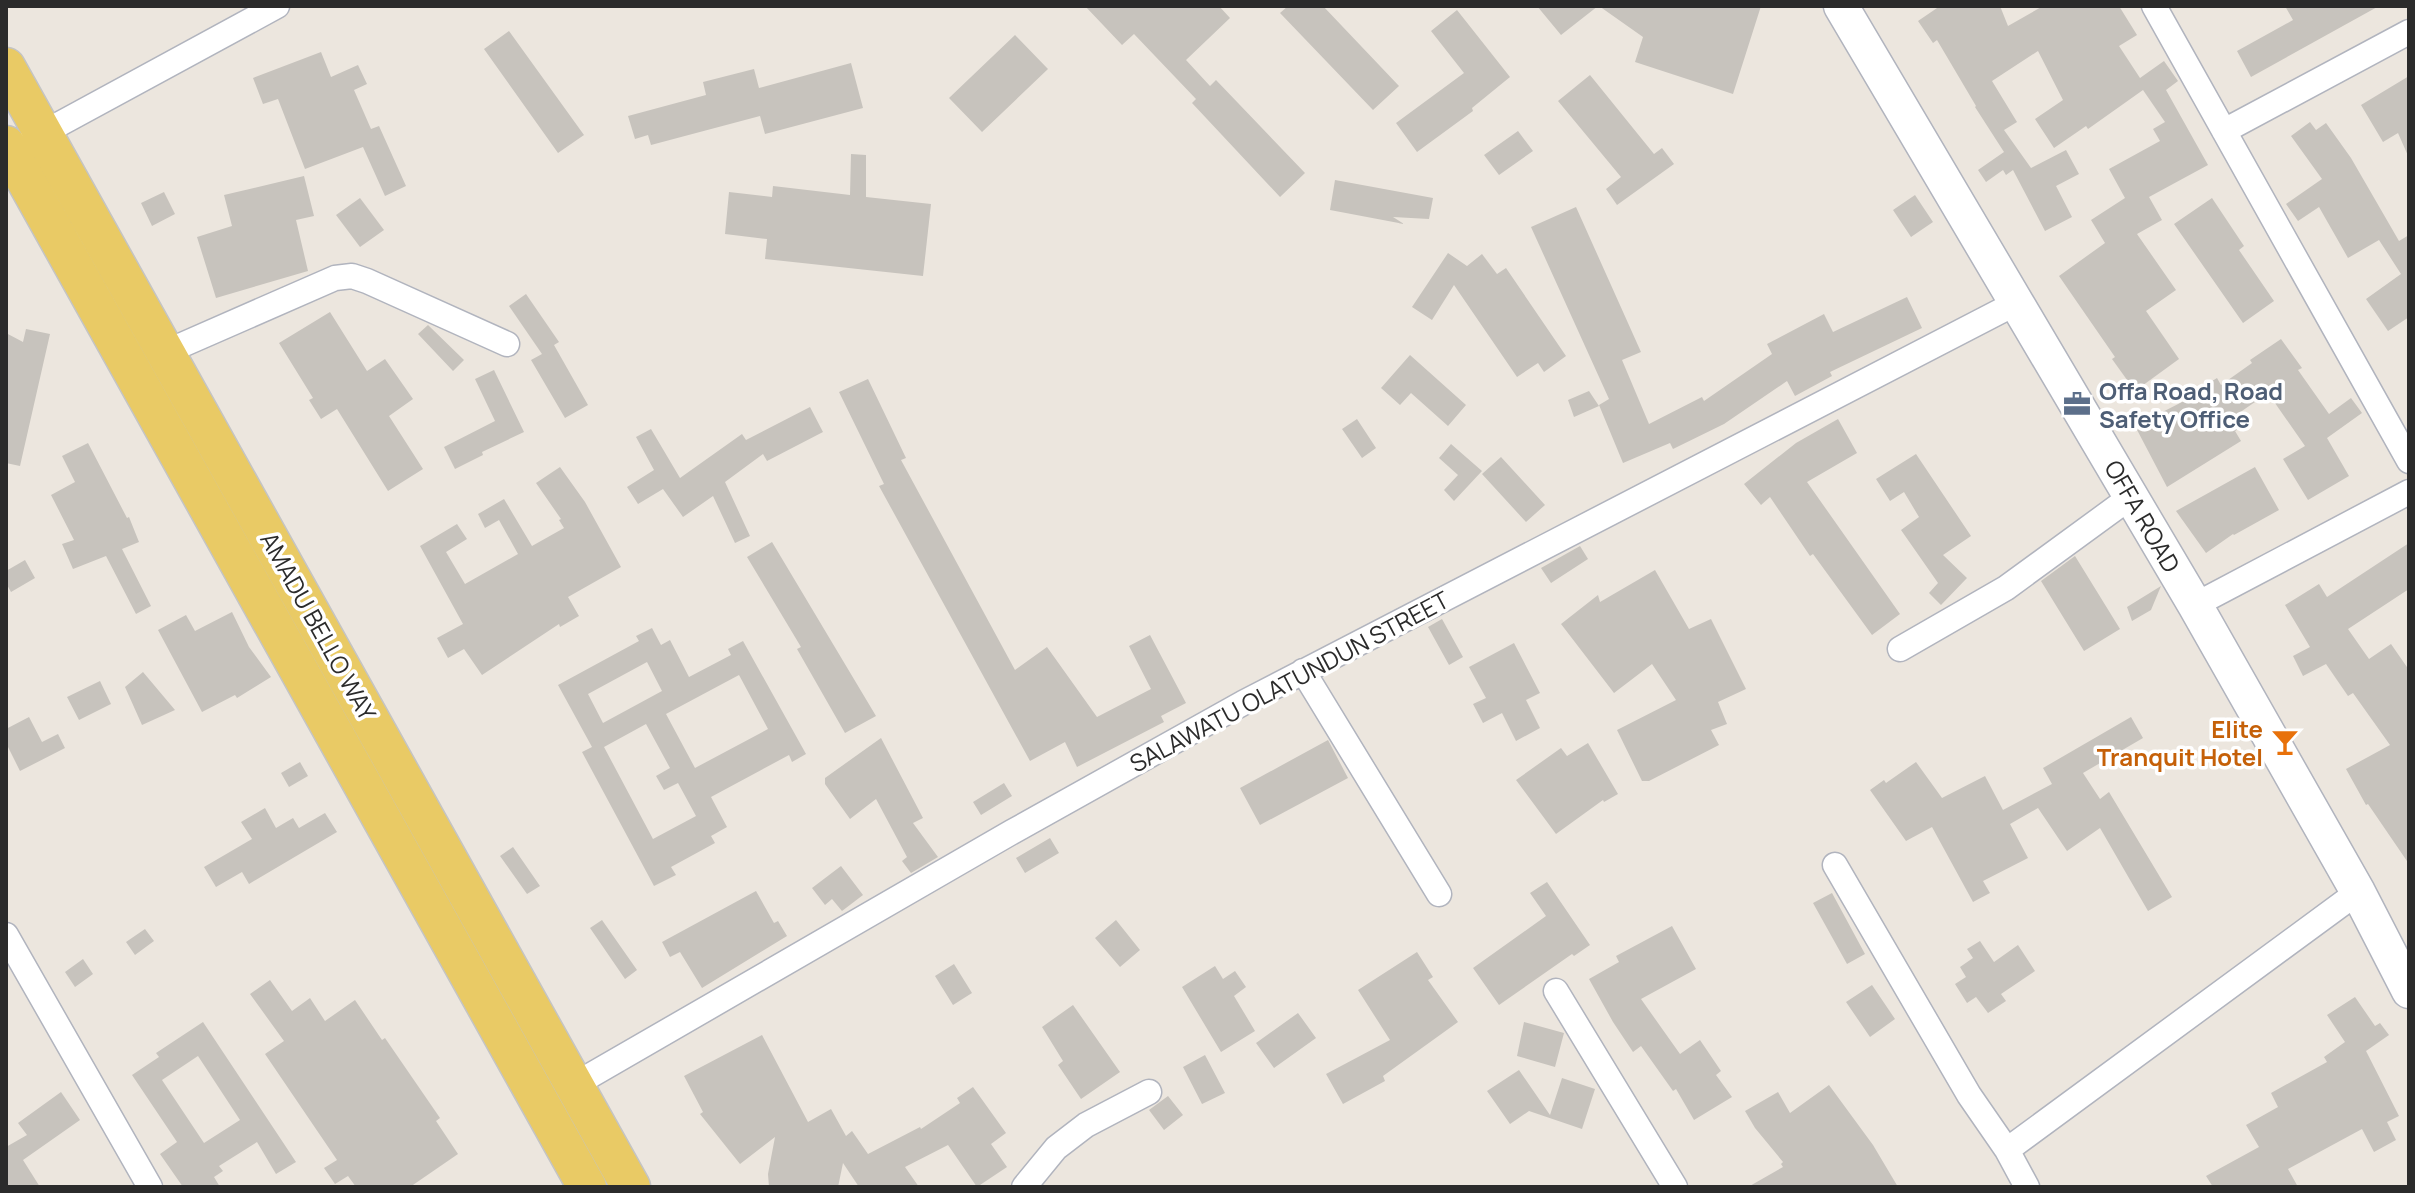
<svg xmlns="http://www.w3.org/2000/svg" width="2415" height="1193" font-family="Manrope,sans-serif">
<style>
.building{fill:#c7c3bd;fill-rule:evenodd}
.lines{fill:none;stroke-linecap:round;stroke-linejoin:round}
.street-casing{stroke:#b1b4be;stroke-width:27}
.secondary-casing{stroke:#b1b4be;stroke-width:37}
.primary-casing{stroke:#c4c4c4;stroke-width:41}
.street{stroke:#fff;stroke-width:24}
.secondary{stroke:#fff;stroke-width:34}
.primary{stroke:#e9ca65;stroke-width:38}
.labels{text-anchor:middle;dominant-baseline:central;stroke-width:7;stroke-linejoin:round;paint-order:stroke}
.service-label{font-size:24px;font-weight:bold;fill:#4e5e75;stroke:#fff;text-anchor:start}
.street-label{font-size:24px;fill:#2b2b2b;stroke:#fff}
.food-label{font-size:24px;font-weight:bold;fill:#c56008;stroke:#fff;text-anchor:end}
</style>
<rect width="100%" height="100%" fill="#ece6de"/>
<path class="building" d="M1085 6H1219L1230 18 1186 60 1210 86 1216 80 1305 173 1280 197 1192 103 1196 99 1134 34 1122 45Z
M1288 6H1323L1399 86 1373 110 1280 13Z
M1537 6H1598L1561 35Z
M1599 6H1761L1733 94 1635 62 1643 37Z
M1940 6H2000L2008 26 2043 6H2119L2137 35 2119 46 2140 78 2164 61 2178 81 2166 90 2208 165 2149 197 2162 220 2137 234 2176 290 2146 311 2179 359 2135 391 2112 359 2115 357 2059 276 2105 243 2091 220 2125 198 2109 169 2160 141 2153 129 2165 122 2143 90 2088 129 2086 126 2054 148 2035 119 2063 100 2038 51 1992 81 2017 122 2004 130 2031 168 2066 150 2079 174 2056 186 2072 217 2045 231 2013 170 2006 175 2003 170 1986 182 1978 170 2004 152 1975 107 1976 106 1937 40 1933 43 1918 21Z
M2285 6H2379L2251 77 2237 51 2293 20Z
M1457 10 1510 77 1472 108 1473 111 1417 152 1396 123 1464 73 1431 31Z
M509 31 584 135 558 153 484 49Z
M1015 35 1048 69 982 132 949 98Z
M321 52 331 77 358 65 367 84 354 90 371 129 379 126 406 186 385 196 363 147 305 169 278 99 263 104 253 78Z
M851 63 863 108 765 134 760 116 651 145 648 135 635 139 628 116 706 95 703 82 754 69 759 88Z
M1590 75 1654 154 1662 148 1674 164 1617 205 1606 189 1621 177 1558 101Z
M2409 76V158L2398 133 2383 142 2361 105Z
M2310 122 2316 130 2326 123 2351 158 2399 241 2409 235V317L2388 331 2366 299 2401 274 2379 240 2348 258 2319 207 2298 221 2286 204 2322 179 2291 136Z
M1518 131 1533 151 1499 175 1484 155Z
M851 154 866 155V197L931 204 923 276 765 259 767 239 725 234 729 192 772 197 773 186 850 195Z
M304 176 314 216 296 220 308 271 216 298 197 237 232 226 224 195Z
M1335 180 1433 198 1429 219 1393 217 1404 224 1330 210Z
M164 192 175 214 152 226 141 203Z
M1915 195 1933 222 1911 237 1893 210Z
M360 198 384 230 360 247 336 215Z
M2212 198 2244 246 2239 250 2274 301 2243 323 2174 224Z
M1576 207 1641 352 1622 360 1649 424 1702 397 1704 401 1772 354 1767 344 1824 314 1833 332 1907 297 1922 328 1830 372 1832 376 1795 396 1787 381 1724 424 1673 449 1670 443 1623 463 1599 405 1609 399 1531 227Z
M1448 253 1467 266 1482 254 1497 274 1506 268 1566 356 1544 372 1538 363 1517 377 1454 285 1432 320 1412 307Z
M526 294 559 342 554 345 588 405 565 418 531 360 542 354 509 306Z
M330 312 367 371 385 359 413 399 389 416 423 469 388 491 337 409 321 419 309 400 313 398 279 343Z
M428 325 464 360 453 371 418 334Z
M26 329 50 334 20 466 6 463V333L23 342Z
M2281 339 2302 368 2298 370 2329 414 2351 398 2362 413 2327 438 2349 476 2308 500 2283 459 2305 446 2268 393 2239 413 2245 425 2235 431 2241 441 2167 487 2135 426 2186 400 2185 398 2217 378 2221 385 2252 363 2250 360Z
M1410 355 1466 405 1448 426 1411 393 1400 405 1381 388Z
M494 370 524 432 482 452 483 455 455 469 444 447 495 421 475 379Z
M868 379 906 458 901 460 1015 670 1047 647 1097 717 1151 689 1129 646 1150 635 1186 703 1161 716 1164 722 1077 767 1065 742 1030 761 879 486 884 484 839 392Z
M1589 391 1599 406 1574 417 1568 400Z
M810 407 823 432 767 461 763 454 725 482 750 536 735 543 713 496 683 517 663 489 638 504 627 487 654 470 636 437 651 429 680 478 742 434 746 440Z
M1357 419 1376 448 1362 458 1342 429Z
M1838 419 1857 453 1807 482 1900 614 1872 635 1813 554 1810 556 1770 497 1761 505 1744 484 1796 443Z
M88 443 127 518 129 517 139 542 122 549 151 606 136 614 106 556 73 569 62 544 74 540 51 495 75 482 62 456Z
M1451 444 1482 471 1454 501 1444 490 1458 475 1439 458Z
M1916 454 1971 536 1943 555 1967 578 1941 605 1929 593 1938 583 1901 530 1919 517 1904 492 1890 501 1876 479Z
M1501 457 1545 505 1526 522 1482 474Z
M560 467 585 502 621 567 568 597 579 616 560 627 559 624 482 675 464 649 448 658 437 638 463 624 420 546 457 524 467 539 446 552 465 584 518 554 499 520 485 528 478 514 504 499 532 546 564 528 559 520 561 519 536 483Z
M2255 467 2279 510 2234 535 2233 534 2206 553 2176 511Z
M772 542 876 716 845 733 797 649 801 647 747 557Z
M2409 543V589L2348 629 2369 659 2391 644 2409 670V864L2368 804 2366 805 2346 769 2390 745 2353 693 2348 696 2326 664 2303 676 2293 656 2310 647 2285 605 2319 584 2327 597Z
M1580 546 1588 559 1551 583 1541 568Z
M2075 556 2120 629 2084 651 2041 581Z
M25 560 35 578 11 592 6 583V571Z
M1655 570 1689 629 1711 619 1746 689 1718 702 1727 724 1711 730 1719 745 1649 781H1642L1617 730 1676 700 1652 664 1614 693 1561 624 1598 595 1600 602Z
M2161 586 2151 610 2132 621 2127 607Z
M232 612 249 647 271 677 237 698 235 695 202 712 158 630 186 615 195 631Z
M1442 619 1463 657 1449 665 1428 627Z
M652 628 661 645 670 640 689 677 731 655 728 649 743 641 806 754 792 762 789 755 711 797 727 827 711 836 715 843 671 867 676 875 654 886 582 752 592 747 558 685 639 641 636 636ZM647 662 662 691 603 723 588 694ZM739 675 768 729 695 768 666 714ZM646 724 670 768 656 776 664 790 678 783 696 816 653 839 604 747Z
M1514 643 1540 693 1526 700 1540 728 1516 741 1502 713 1483 723 1473 704 1486 698 1469 667Z
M143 672 175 710 142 725 125 687Z
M100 681 111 704 79 720 67 697Z
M29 717 42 742 58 734 65 748 20 771 6 743V729Z
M2131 717 2143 738 2083 773 2100 799 2109 792 2172 897 2148 911 2100 828 2067 851 2038 808 2010 824 2028 858 1983 881 1990 893 1973 902 1932 827 1906 841 1870 790 1884 780 1886 783 1916 762 1942 798 1985 776 2003 810 2052 784 2043 768Z
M881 738 923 818 913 823 938 857 911 873 902 861 907 857 876 799 850 819 825 784V778Z
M1328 740 1348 778 1260 825 1240 788Z
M1588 743 1618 794 1604 802 1603 800 1556 834 1516 780 1561 748 1567 756Z
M300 762 308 776 289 787 281 773Z
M1004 783 1012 796 981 815 973 802Z
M265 808 276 828 293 818 299 828 325 813 337 832 249 884 242 872 216 887 204 867 252 839 241 822Z
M1050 838 1059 853 1025 873 1016 858Z
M513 847 540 886 527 894 500 856Z
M841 866 863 895 842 911 832 899 825 905 812 888Z
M1547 882 1590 945 1574 956 1572 954 1499 1005 1473 968 1546 916 1530 893Z
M756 891 774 923 778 921 787 936 702 988 680 952 670 957 662 942Z
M1832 893 1865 954 1847 964 1813 903Z
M602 920 637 970 625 979 590 928Z
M1116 920 1140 950 1120 967 1095 938Z
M1672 926 1696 969 1641 999 1680 1054 1700 1040 1721 1071 1716 1075 1732 1097 1694 1120 1676 1089 1673 1091 1641 1046 1633 1052 1613 1022 1589 979 1619 962 1616 956Z
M145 929 154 941 135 955 126 942Z
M1980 941 1994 962 2018 945 2035 971 2001 994 2006 1001 1988 1013 1976 997 1967 1003 1955 984 1966 977 1960 967 1973 958 1967 949Z
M1417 952 1433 977 1428 980 1458 1022 1383 1076 1385 1081 1343 1104 1326 1074 1390 1040 1358 990Z
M83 959 93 974 75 987 65 972Z
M954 964 972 993 953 1005 935 976Z
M1215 966 1223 979 1235 971 1246 987 1234 996 1255 1031 1221 1052 1182 987Z
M270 980 292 1011 310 998 325 1021 355 1000 382 1040 385 1038 440 1118 436 1121 458 1154 410 1187H356L348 1176 335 1184 324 1168 337 1160 265 1054 284 1041 250 994Z
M1872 985 1895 1019 1870 1037 1846 1002Z
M2355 997 2375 1026 2380 1023 2389 1035 2366 1051 2399 1116 2387 1122 2396 1140 2374 1152 2362 1129 2288 1169 2298 1187H2213L2206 1176 2259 1147 2246 1125 2278 1107 2271 1093 2327 1062 2324 1057 2345 1042 2327 1015Z
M1073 1005 1120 1072 1081 1099 1058 1065 1063 1061 1042 1027Z
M1298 1013 1316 1038 1274 1068 1256 1043Z
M203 1022 296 1162 276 1174 257 1142 219 1166 223 1171 214 1177 220 1187H183L160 1154 177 1142 132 1075 159 1057 156 1053ZM198 1056 240 1120 204 1143 162 1080Z
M1524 1022 1564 1033 1555 1067 1517 1056Z
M762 1035 808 1122 831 1109 846 1136 852 1131 868 1154 920 1127 921 1129 960 1103 957 1098 973 1087 1006 1133 991 1144 1007 1167 977 1187 948 1145 905 1167 919 1187H859L843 1163 838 1187H769L768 1174 775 1137 740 1164 700 1114 703 1112 684 1076Z
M1205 1055 1225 1093 1202 1104 1183 1067Z
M1519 1070 1550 1115 1562 1078 1595 1089 1582 1129 1529 1111 1510 1124 1487 1091Z
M1829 1085 1873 1145 1898 1187H1748L1783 1167 1781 1164 1783 1162 1755 1128 1745 1111 1778 1092 1790 1113Z
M61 1092 80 1120 23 1160 40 1187H6V1147L27 1135 18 1123Z
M1168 1096 1183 1115 1164 1130 1149 1110Z"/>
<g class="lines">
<g class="street-casing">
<path id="street" d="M2154 6 2409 461
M2224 131 2409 32
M32 139 277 6
M166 352 335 278 352 276 367 281 507 344
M2195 605 2409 492
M1900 649 2006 588 2132 496
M1303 671 1439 894
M1835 865 1969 1095 2007 1150 2027 1187
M6 935 150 1187
M1556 991 1675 1187
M574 1085 1012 832 1243 703 2018 302
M2007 1150 2358 892
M1024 1187 1056 1148 1086 1125 1149 1092"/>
</g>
<g class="secondary-casing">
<path id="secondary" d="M1841 6 2195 605 2358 892 2409 991"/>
</g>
<g class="primary-casing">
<path id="primary" d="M6 67 631 1187
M6 145 587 1187"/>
</g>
<use href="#street" class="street"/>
<use href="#secondary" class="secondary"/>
<use href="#primary" class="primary"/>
</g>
<defs>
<g id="office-bare" transform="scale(2.16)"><path d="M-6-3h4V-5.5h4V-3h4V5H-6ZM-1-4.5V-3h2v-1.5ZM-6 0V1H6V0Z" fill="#5c6f8a" stroke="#fff" stroke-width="2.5" paint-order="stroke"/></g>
<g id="bar-bare" transform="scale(2.16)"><path d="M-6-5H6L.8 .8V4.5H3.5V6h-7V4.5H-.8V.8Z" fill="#e8710a" stroke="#fff" stroke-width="2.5" paint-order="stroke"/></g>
</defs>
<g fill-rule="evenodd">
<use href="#office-bare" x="2077" y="404"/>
<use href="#bar-bare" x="2285" y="742"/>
</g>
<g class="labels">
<g class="service-label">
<text x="2099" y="390">Offa Road, Road<tspan x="2099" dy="28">Safety Office</tspan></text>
</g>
<g class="street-label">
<text transform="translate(2143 516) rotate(60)">OFFA ROAD</text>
<text transform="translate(319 626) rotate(61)">AMADU BELLO WAY</text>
<text transform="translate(1289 681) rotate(-28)">SALAWATU OLATUNDUN STREET</text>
</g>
<g class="food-label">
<text x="2263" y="728">Elite<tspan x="2263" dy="28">Tranquit Hotel</tspan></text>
</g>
</g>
<rect width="2415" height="1193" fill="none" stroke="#2b2b2b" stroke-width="16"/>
</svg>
